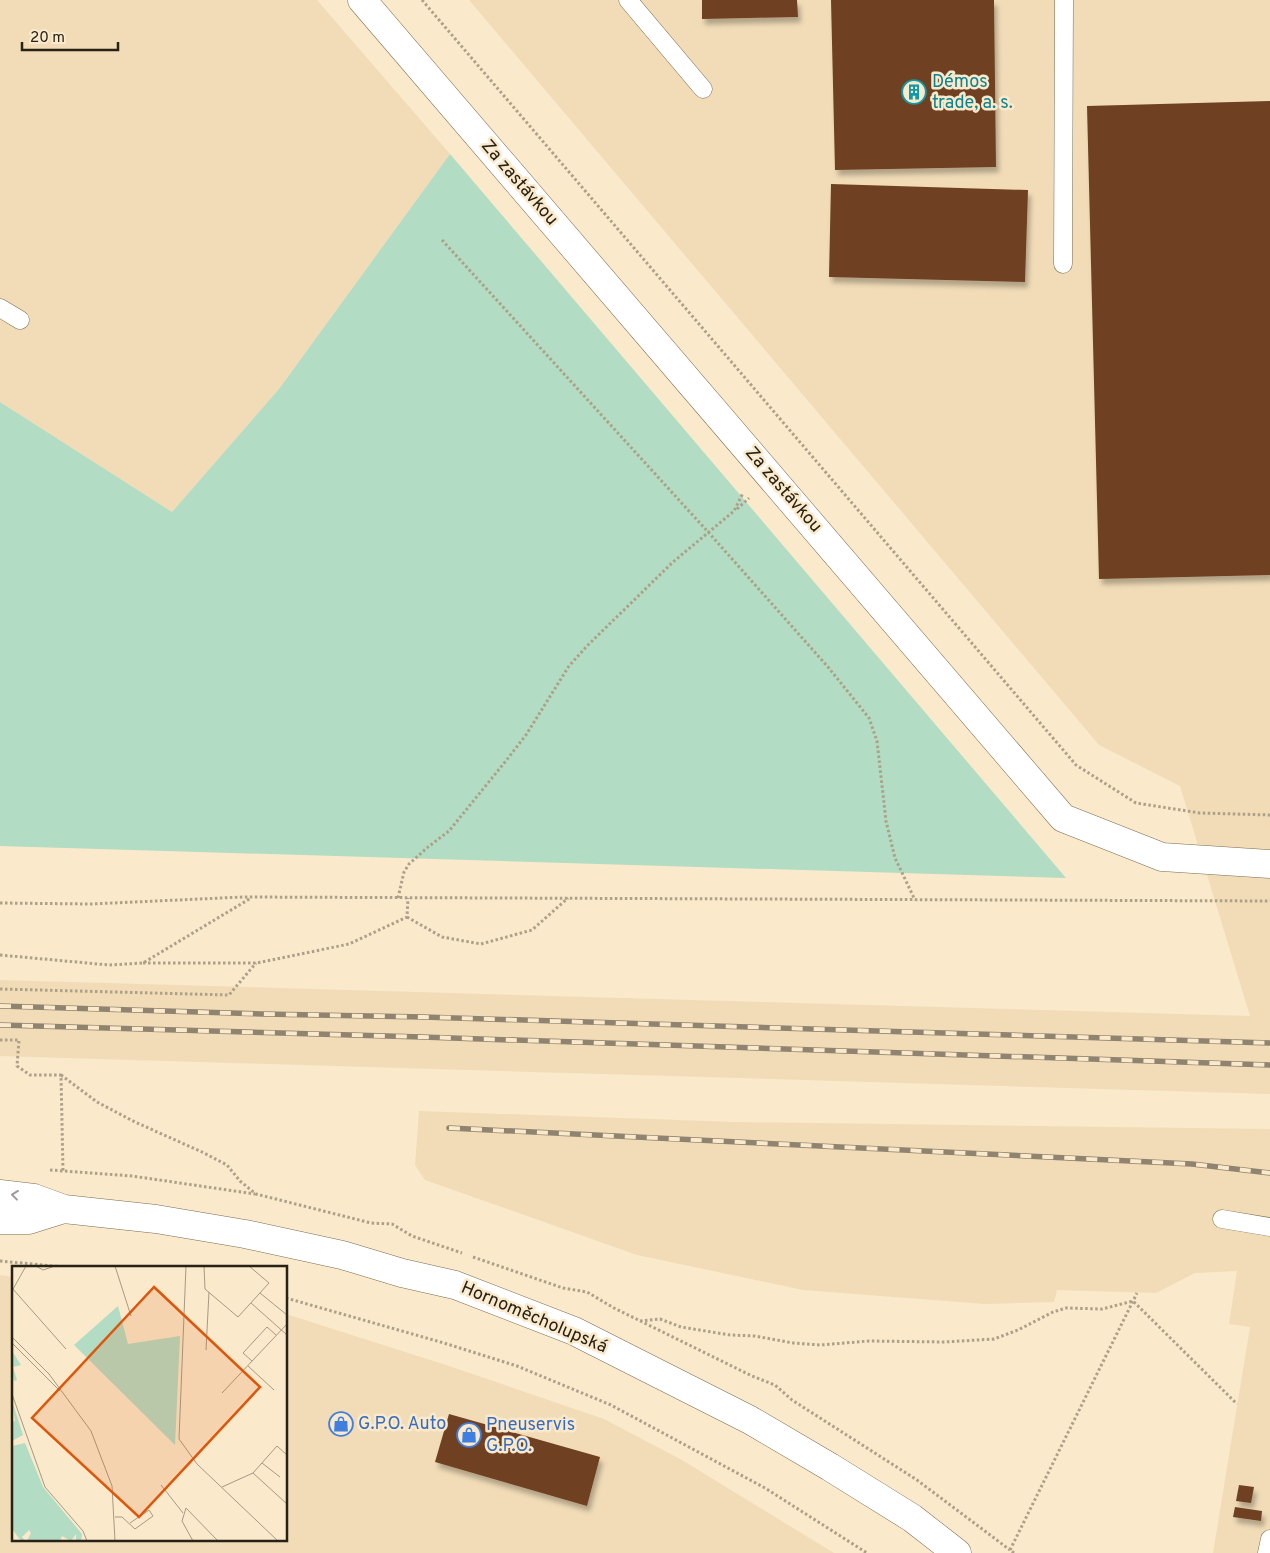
<svg xmlns="http://www.w3.org/2000/svg" width="1270" height="1553" font-family="Overpass,sans-serif">
<style>
.built{fill:#f1dcb7}
.green{fill:#b2dcc3}
.building{fill:#6f4120;filter:url(#shadow)}
.lines{fill:none;stroke-linecap:round;stroke-linejoin:round}
.service-casing{stroke:#7b6c51;stroke-width:19}
.minor-casing{stroke:#7b6c51;stroke-width:29}
.tertiary-casing{stroke:#7b6c51;stroke-width:29}
.path{stroke:#ada089;stroke-width:3;stroke-dasharray:2.5 2.5;stroke-linecap:butt}
.service{stroke:#fff;stroke-width:18}
.minor{stroke:#fff;stroke-width:28}
.tertiary{stroke:#fff;stroke-width:28}
.rail-casing{stroke:#908470;stroke-width:5.5}
.rail{stroke:#fae9cb;stroke-width:4;stroke-dasharray:11;stroke-linecap:butt}
.oneway{stroke:#9e9b96}
.labels{text-anchor:middle;dominant-baseline:central;stroke-width:5;stroke-linejoin:round;paint-order:stroke}
.culture-label{font-size:18px;fill:#0d838f;stroke:#fae9cb;text-anchor:start}
.street-label{font-size:18px;fill:#272116;stroke:#fae9cb}
.shop-label{font-size:18px;fill:#366cbe;stroke:#fae9cb;text-anchor:start}
.inset-road{fill:none;stroke:#a69983;stroke-width:1}
.view{fill:#de560c;fill-opacity:0.15;stroke:#de560c;stroke-width:2.5}
.inset-edge{fill:none;stroke:#272116;stroke-width:2.5}
</style>
<defs>
<filter id="shadow"><feDropShadow dx="3" dy="5.5" stdDeviation="2.5" flood-color="#0004"/></filter>
</defs>
<rect width="100%" height="100%" fill="#fae9cb"/>
<path class="built" d="M0 0H317L450 154 279 389 172 512 0 402Z
M469 0H1270V1094L0 1056V980L1250 1016 1180 786 1099 745Z
M419 1111 735 1122 1270 1129V1553H1213L1250 1327 1229 1324 1237 1271 1195 1273 1156 1293 1057 1290 1054 1302 985 1304 803 1290 637 1255 425 1180 415 1165Z
M0 1275 14 1277V1539H286V1314L449 1366 604 1419 682 1460 834 1553H0Z"/>
<path class="green" d="M450 154 1066 878 0 846V402L172 512 279 389Z"/>
<path class="building" d="M702 0H797L798 17 702 19Z
M831 0H994L996 167 835 170Z
M1270 101V575L1099 579 1087 106Z
M831 184 1028 190 1025 282 829 277Z
M449 1414 600 1457 587 1506 435 1462Z
M1239 1485 1254 1487 1251 1503 1236 1501Z
M1235 1507 1262 1511 1261 1521 1233 1517Z"/>
<g class="lines">
<g class="service-casing">
<path id="service" d="M628 0 703 89
M1063 264 1064 0
M0 308 20 320
M1222 1219 1270 1227
M1267 1553 1270 1539"/>
</g>
<g class="minor-casing">
<path id="minor" d="M362 0 1063 818 1162 857 1270 864"/>
</g>
<g class="tertiary-casing">
<path id="tertiary" d="M0 1194 34 1198 64 1209 156 1219 245 1234 342 1255 402 1273 455 1285 574 1331 750 1420 830 1467 912 1518 957 1553
M0 1220H29L64 1209"/>
</g>
<path class="path" d="M422 0 1076 765 1136 803 1200 813 1270 815
M442 240 709 533 828 667 869 718 877 741 886 821 895 858 915 900
M737 509 749 498
M398 898 404 872 409 864 428 847 449 831 505 762 526 735 569 666 587 646 673 562 734 511 743 493
M0 903 91 904 243 897 1270 901
M407 917 442 937 481 944 532 930 568 898
M0 955 109 965 143 963 251 898
M143 963H257L349 944 407 917 408 898
M0 989 229 995 256 963
M0 1040H19L17 1066 30 1075H61L63 1171
M61 1075 97 1102 135 1122 202 1152 227 1165 240 1181 256 1194 371 1223 392 1224 412 1236 462 1253
M50 1170 132 1176 255 1194
M473 1257 563 1288 587 1292 614 1308 752 1376 775 1385 792 1400 917 1480 1010 1550
M0 1261 64 1267
M286 1298 444 1343 517 1366 611 1405 765 1488 867 1553
M640 1321 660 1319 681 1327 730 1335 755 1336 793 1343 820 1345 869 1341 944 1342 994 1339 1018 1330 1053 1312 1066 1308 1102 1309 1133 1301 1237 1404
M1014 1553 1010 1550 1137 1293"/>
<use href="#service" class="service"/>
<use href="#minor" class="minor"/>
<use href="#tertiary" class="tertiary"/>
<g class="rail-casing">
<path id="rail" d="M0 1006 262 1014 423 1017 1270 1043
M0 1025 422 1037 1270 1065
M449 1128 1192 1164 1270 1173"/>
</g>
<use href="#rail" class="rail"/>
</g>
<defs><path id="oneway-chevron" d="M-2-3.5L2.5 0L-2 3.5" fill="none" stroke-width="1.6" stroke-linecap="round" stroke-linejoin="round" transform="scale(1.25)"/></defs>
<use class="oneway" href="#oneway-chevron" transform="translate(15 1195) rotate(-173)"/>
<defs>
<g id="building-ring" transform="scale(1.25)"><circle r="9.5" fill="#fae9cb" stroke="#0f9aa8" stroke-width="1.5"/><path d="M-4-6H4V6H1V3H-1V6H-4ZM-2.5-4.3h1.7v1.8h-1.7ZM.8-4.3h1.7v1.8H.8ZM-2.5-1h1.7V.8h-1.7ZM.8-1h1.7V.8H.8Z" fill="#0f9aa8"/></g>
<g id="shop-ring" transform="scale(1.25)"><circle r="9.5" fill="#fae9cb" stroke="#3f7fe0" stroke-width="1.5"/><path d="M-5-2.5h2.3a2.7 3.5 0 0 1 5.4 0H5L5.5 6h-11ZM-1.5-2.5h3a1.5 2.3 0 0 0-3 0Z" fill="#3f7fe0"/></g>
</defs>
<g fill-rule="evenodd">
<use href="#building-ring" x="914" y="92"/>
<use href="#shop-ring" x="341" y="1424"/>
<use href="#shop-ring" x="469" y="1435"/>
</g>
<g class="labels">
<g class="culture-label">
<text x="932" y="82">Démos<tspan x="932" dy="21">trade, a. s.</tspan></text>
</g>
<g class="street-label">
<text transform="translate(519 183) rotate(49)">Za zastávkou</text>
<text transform="translate(783 490) rotate(49)">Za zastávkou</text>
<text transform="translate(534 1318) rotate(23)">Hornoměcholupská</text>
</g>
<g class="shop-label">
<text x="358" y="1424">G.P.O. Auto</text>
<text x="486" y="1425">Pneuservis<tspan x="486" dy="21">G.P.O.</tspan></text>
</g>
</g>
<g transform="translate(12 1266)">
<rect width="275" height="275" fill="#fae9cb"/>
<path d="M106 40 116 78 168 70 163 179 62 79ZM0 85 9 99 1 101 5 114 2 115 0 106ZM0 135 11 169 0 175V156L3 155ZM13 177 31 221 70 268 69 275H64V268L59 275 50 270 48 275H15L19 267 17 264 10 271 13 275H9L0 263V180Z" fill="#b2dcc3"/>
<path class="inset-road" d="M24 0 31 4 43 0M103 0 119 50M174 0 167 173 185 198 266 275M192 0 193 23 226 51 257 17 237 0M0 22 54 83M0 25 14 0M248 27 275 49M239 37 275 69M0 71 37 108 79 165 100 220 103 275M0 77 48 125M194 84 197 26M240 95 231 87 255 61 264 69M236 100 262 124M210 127 275 58M0 128 33 221 71 265 75 275M250 197 268 211M241 207 275 238M149 219 171 247M210 221 241 207 265 180 275 189M103 251H110L123 263 141 250 137 244 118 257M181 275 170 255 174 242 206 275"/>
<path class="view" d="M142 21 248 121 127 251 20 152Z"/>
<rect width="275" height="275" class="inset-edge"/>
</g>
<path d="M22 42v8h96v-8" fill="none" stroke="#272116" stroke-width="2.5"/>
<text x="30" y="42" font-size="15" fill="#272116" stroke="#fae9cb" stroke-width="4" paint-order="stroke">20 m</text>
</svg>
